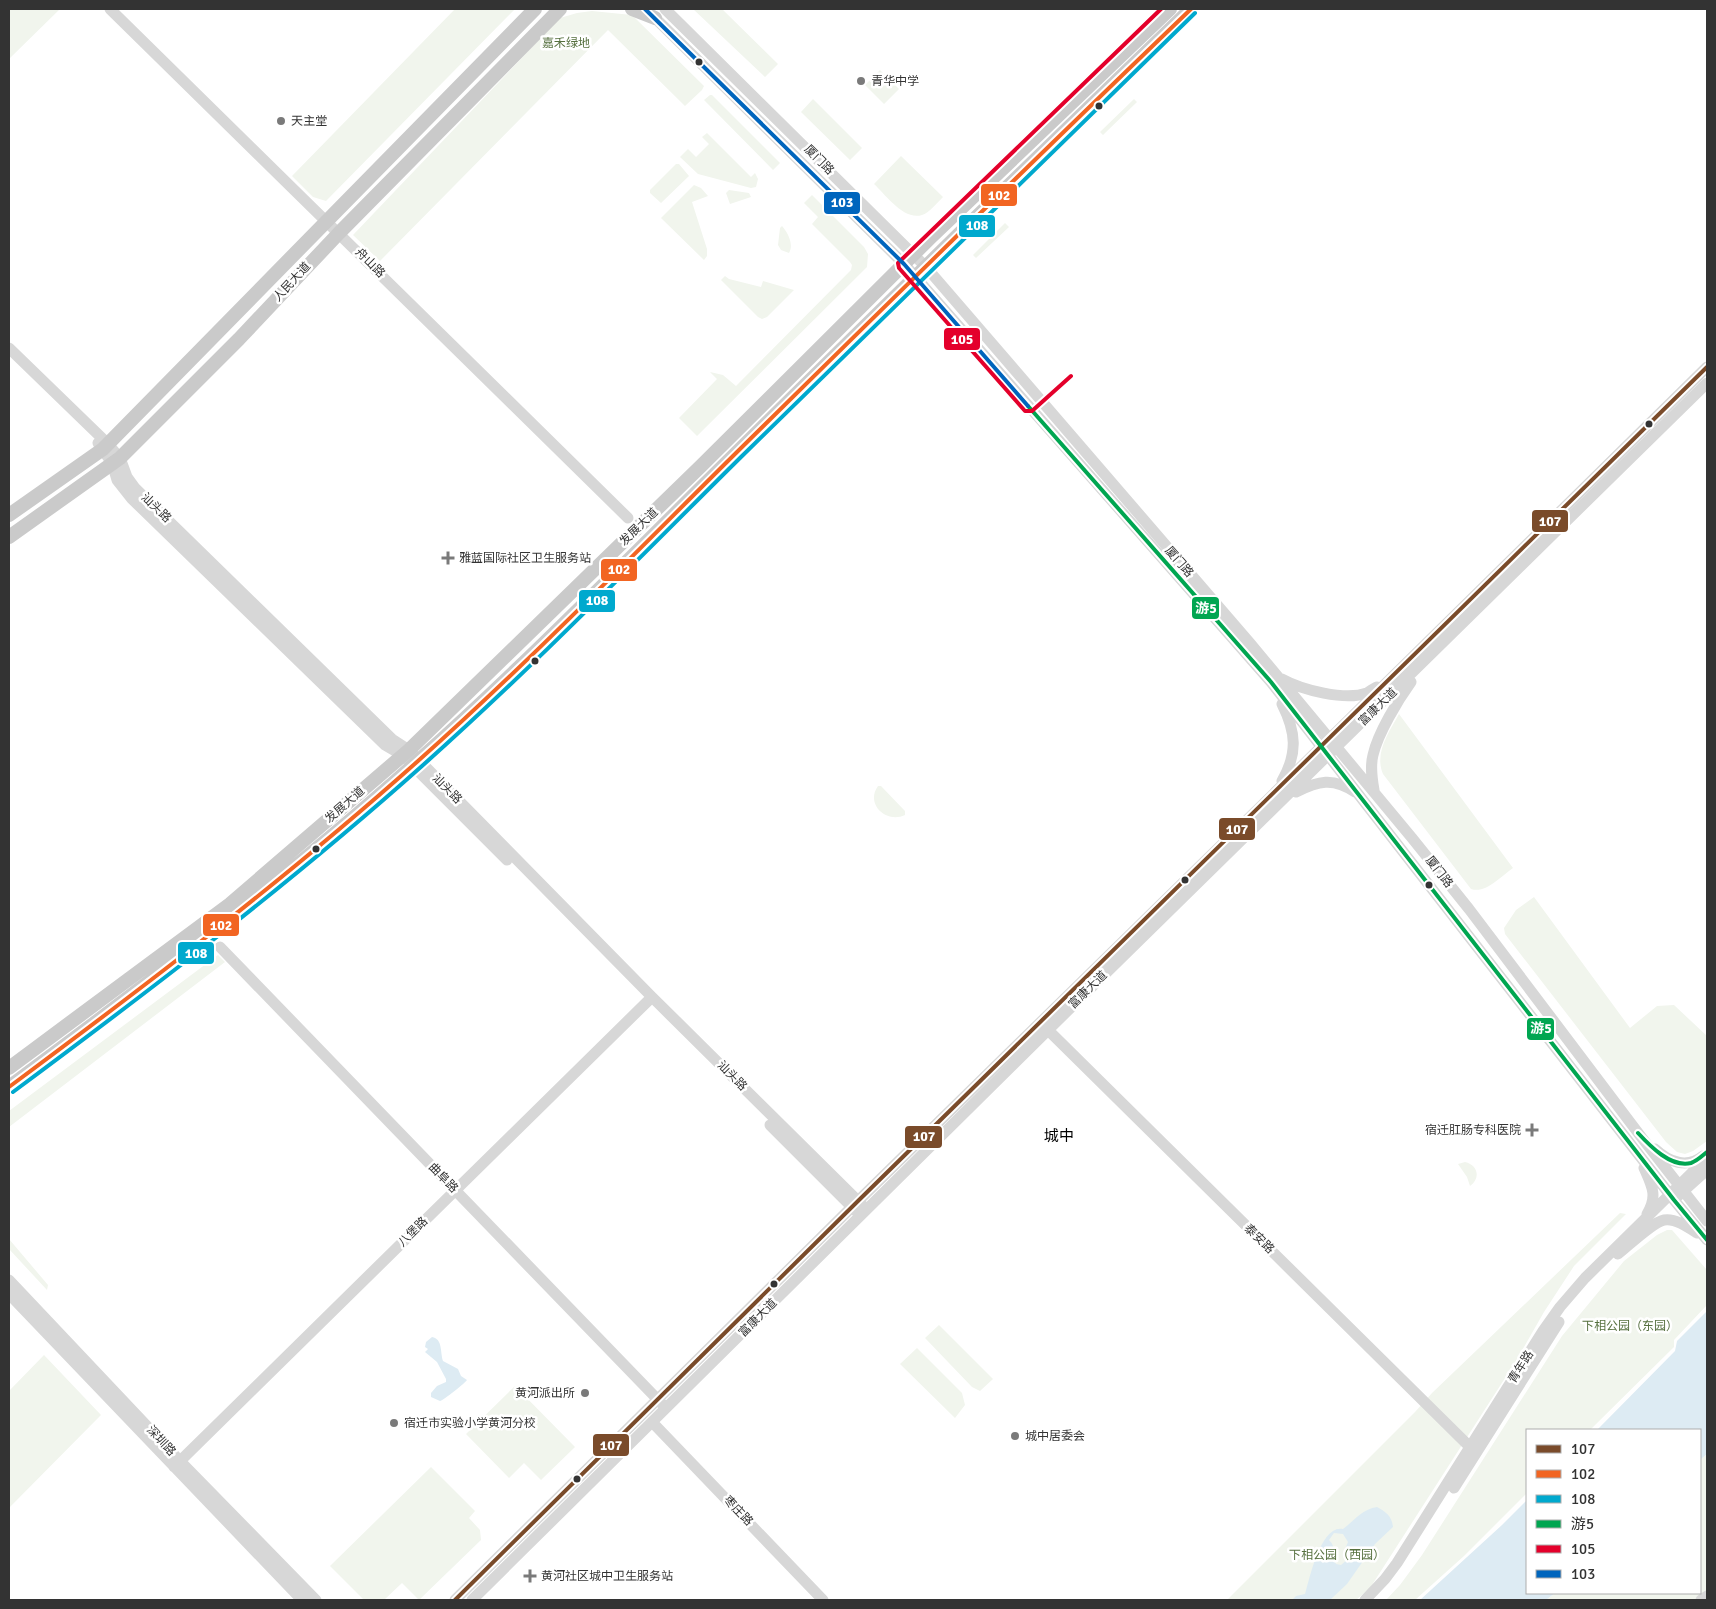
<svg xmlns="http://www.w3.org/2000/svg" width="1716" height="1609" font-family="Signika,'Noto Sans SC',sans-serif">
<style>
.green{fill:#f1f5ed}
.water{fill:#ddebf3;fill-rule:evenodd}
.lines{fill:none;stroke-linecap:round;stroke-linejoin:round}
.minor{stroke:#d7d7d7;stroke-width:11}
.major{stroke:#cacaca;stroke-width:14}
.bus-1-casing{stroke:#fff;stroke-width:8}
.bus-2-casing{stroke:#fff;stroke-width:8}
.bus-3-casing{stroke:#fff;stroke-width:8}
.bus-4-casing{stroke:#fff;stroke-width:8}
.bus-5-casing{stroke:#fff;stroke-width:8}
.bus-6-casing{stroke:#fff;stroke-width:8}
.bus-1{stroke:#7a4b2a;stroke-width:4}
.bus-2{stroke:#f26522;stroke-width:4}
.bus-3{stroke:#00a9ce;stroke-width:4}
.bus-4{stroke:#00a651;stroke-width:4}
.bus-5{stroke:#e4002b;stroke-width:4}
.bus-6{stroke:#0065bd;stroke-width:4}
.bus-dot{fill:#333;stroke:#fff;stroke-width:2}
.poi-dot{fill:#7a7a7a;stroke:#fff;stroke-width:2}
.labels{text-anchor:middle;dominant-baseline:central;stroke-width:5;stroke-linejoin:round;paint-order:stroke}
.park-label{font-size:12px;fill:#56703f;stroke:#fff}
.poi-label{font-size:12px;fill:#333;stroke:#fff;text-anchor:start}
.street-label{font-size:12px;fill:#333;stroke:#fff}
.quarter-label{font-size:15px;fill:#000;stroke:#fff}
.line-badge{stroke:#fff;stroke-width:2}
.badge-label{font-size:14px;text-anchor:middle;font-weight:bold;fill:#fff}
</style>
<rect width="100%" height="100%" fill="#fff"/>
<path class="green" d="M9 9H60L9 59Z
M455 9H515L326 201 313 197 292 176Z
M693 9H722L778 64 765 77Z
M592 11 632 15 704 86 702 90 685 106 608 30 380 261 353 235 560 18 577 13Z
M880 70 899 89 884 104 865 85Z
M710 95H712L780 163 773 170 704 100Z
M813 99 862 148 850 160 801 112Z
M1134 99 1137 102 1103 135 1100 132Z
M707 133 751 177 755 173 758 179 756 187 751 188 698 174 680 157 688 149 696 157 709 144 702 137Z
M901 156 943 197C937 203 929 213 922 215 904 221 885 194 874 184Z
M676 164H679L689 176 661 203 650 193V190Z
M694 185 701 188 708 196 692 202 707 249V256L704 260 661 218Z
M729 190 749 193 751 197 730 204 726 193Z
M812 195 864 247 868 254 867 267 697 436 679 418 717 379 710 372 723 375 736 386 851 270 852 265 850 262 812 224 818 217 804 203Z
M1005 223 1009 227 976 258 973 255Z
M782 226C788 233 794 244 789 253L781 250 778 245 780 228Z
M725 276 729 279 761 287 763 281 794 290 767 317 762 319 758 317 721 280Z
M1399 714 1513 868C1501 876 1486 894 1471 889L1383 774C1374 753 1389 732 1399 714Z
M878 786H881L905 811V815C886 824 865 804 878 786Z
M1534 897 1630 1028 1657 1006 1674 1005 1707 1036V1141L1693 1151 1685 1154 1677 1152 1666 1142 1505 934 1504 928 1516 910Z
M218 955 225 962 9 1127V1111Z
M1465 1162C1478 1165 1481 1178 1470 1186L1467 1177 1458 1164Z
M1620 1213 1626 1214 1574 1266 1544 1312 1516 1361 1370 1588 1356 1600H1227L1415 1412 1432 1393Z
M1667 1230H1672L1707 1270V1305L1674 1340V1347L1590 1430H1527V1493L1464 1556 1415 1600H1386L1400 1585 1422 1555 1562 1336 1624 1261 1657 1235Z
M9 1239 48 1285 47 1290 9 1249Z
M939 1325 993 1379 980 1391 972 1387 925 1338Z
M917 1348 962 1393 965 1405 955 1418 900 1364Z
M44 1355 101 1415 9 1508V1391Z
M515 1386 575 1447 541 1480 524 1463 509 1478 466 1434Z
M1707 1454V1592L1696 1600H1546L1555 1593H1700V1460Z
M431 1467 475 1511 469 1518 480 1530 481 1540 419 1600 402 1583 384 1600H364L330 1566Z"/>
<path class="water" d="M1707 1311V1454L1700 1460V1430H1597L1675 1351 1677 1341Z
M432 1337C443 1339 440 1352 443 1361L458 1369 461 1376 467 1380C465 1383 444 1400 440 1401L431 1397V1393L437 1386 446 1382V1379L437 1362 425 1352 428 1349 425 1347 426 1342Z
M1527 1500V1593H1555L1546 1600H1420L1502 1525Z
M1377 1507C1386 1512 1392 1516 1393 1527L1375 1544 1347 1584 1330 1600H1292L1296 1596 1305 1594C1310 1577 1321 1524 1343 1529 1354 1521 1362 1509 1377 1507ZM1334 1533 1343 1534 1348 1542 1345 1549 1347 1560 1341 1565 1336 1564C1331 1555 1337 1547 1329 1540Z"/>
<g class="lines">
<path class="minor" d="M110 9 628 518
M665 9 926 267 1250 643 1412 838 1469 909 1642 1138 1707 1221
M649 12 904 264 1271 682 1674 1200 1707 1240
M9 348 108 444 120 458 127 477 135 488 392 739 409 750 652 997 862 1205
M98 443 112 463 117 480 132 499 385 745 402 755 507 860
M1282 679C1302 690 1345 701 1367 693 1370 691 1374 688 1377 687
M1282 781C1298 753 1296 732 1282 704
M1374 790C1372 779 1370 767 1373 755 1378 733 1398 700 1411 682
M1296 792C1318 781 1333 777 1355 792
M220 947 662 1404
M1048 1030 1471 1448
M770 1125 856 1211
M1655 1149C1669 1162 1687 1169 1703 1156
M1644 1168C1652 1186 1658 1196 1647 1214
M1678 1196 1707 1170
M1618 1254C1627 1247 1653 1222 1664 1220 1675 1218 1688 1227 1697 1233
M9 1280 180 1461 316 1600
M9 1294 302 1600
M653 1423 823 1600
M174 1467 652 997
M1454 1488 1559 1322
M455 1600 858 1201 1249 818 1707 367
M472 1600 1048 1030 1707 383
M1365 1600 1385 1579 1397 1563 1543 1331 1560 1307 1585 1278 1707 1158
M1701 1600 1707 1596"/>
<path class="major" d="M632 9 655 18
M9 515 103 449 535 9
M9 537 120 458 239 339 339 233 560 9
M9 1068 230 904 409 750 701 466 931 237 1170 9
M9 1087C149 983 288 878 418 761 520 670 616 572 713 476 872 319 1031 163 1191 9"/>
<g class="bus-1-casing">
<path id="bus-1" d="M455 1600 858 1201 1707 367"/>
</g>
<g class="bus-2-casing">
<path id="bus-2" d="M9 1087C149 983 288 877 418 761 528 663 631 557 736 453 887 304 1038 156 1191 9"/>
</g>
<g class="bus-3-casing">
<path id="bus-3" d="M13 1092C153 988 292 882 422 766 532 668 635 562 740 458 891 309 1043 161 1195 13"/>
</g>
<g class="bus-4-casing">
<path id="bus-4" d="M1028 406 1271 682 1674 1200 1707 1240
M1638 1133C1650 1146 1671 1168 1691 1163 1697 1161 1702 1156 1707 1152"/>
</g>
<g class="bus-5-casing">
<path id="bus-5" d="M1071 376 1032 411H1025L899 268 898 263 1161 9"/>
</g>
<g class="bus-6-casing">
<path id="bus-6" d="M645 9 904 264 1028 406"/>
</g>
<use href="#bus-1" class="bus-1"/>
<use href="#bus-2" class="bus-2"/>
<use href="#bus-3" class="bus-3"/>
<use href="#bus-4" class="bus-4"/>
<use href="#bus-5" class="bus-5"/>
<use href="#bus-6" class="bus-6"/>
</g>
<g class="bus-dot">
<circle cx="699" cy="62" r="4.5"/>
<circle cx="1099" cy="106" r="4.5"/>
<circle cx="1649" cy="424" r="4.5"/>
<circle cx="535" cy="661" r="4.5"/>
<circle cx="316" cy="849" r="4.5"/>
<circle cx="1185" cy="880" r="4.5"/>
<circle cx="1429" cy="885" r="4.5"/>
<circle cx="774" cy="1284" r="4.5"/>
<circle cx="577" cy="1479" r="4.5"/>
</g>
<g class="poi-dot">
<circle cx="861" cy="81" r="5"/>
<circle cx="281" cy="121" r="5"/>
<path d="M445.5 550.5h5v5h5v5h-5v5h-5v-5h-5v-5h5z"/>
<path d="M1529.5 1122.5h5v5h5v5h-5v5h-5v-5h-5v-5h5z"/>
<circle cx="585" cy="1393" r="5"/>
<circle cx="394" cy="1423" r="5"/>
<circle cx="1015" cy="1436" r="5"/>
<path d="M527.5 1568.5h5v5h5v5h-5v5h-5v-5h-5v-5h5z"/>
</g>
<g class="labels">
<g class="park-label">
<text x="566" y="43">嘉禾绿地</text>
<text x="1630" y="1326">下相公园（东园）</text>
<text x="1337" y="1555">下相公园（西园）</text>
</g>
<g class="poi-label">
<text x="871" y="81">青华中学</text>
<text x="291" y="121">天主堂</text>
<text x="459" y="558">雅蓝国际社区卫生服务站</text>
<text x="1521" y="1130" text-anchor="end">宿迁肛肠专科医院</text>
<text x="575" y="1393" text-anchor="end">黄河派出所</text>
<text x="404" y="1423">宿迁市实验小学黄河分校</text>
<text x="1025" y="1436">城中居委会</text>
<text x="541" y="1576">黄河社区城中卫生服务站</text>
</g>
<g class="street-label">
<text transform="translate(819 160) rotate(45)">厦门路</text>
<text transform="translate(370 263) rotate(45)">舟山路</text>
<text transform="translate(292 282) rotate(-47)">人民大道</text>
<text transform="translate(156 508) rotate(44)">汕头路</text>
<text transform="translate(639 527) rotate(-44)">发展大道</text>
<text transform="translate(1179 562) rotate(49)">厦门路</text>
<text transform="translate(1378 707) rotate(-44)">富康大道</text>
<text transform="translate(447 789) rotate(45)">汕头路</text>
<text transform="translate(345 805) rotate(-41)">发展大道</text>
<text transform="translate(1439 872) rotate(52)">厦门路</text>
<text transform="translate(1088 990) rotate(-44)">富康大道</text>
<text transform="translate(732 1076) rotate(45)">汕头路</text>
<text transform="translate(443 1178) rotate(46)">曲阜路</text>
<text transform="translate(413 1232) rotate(-45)">八堡路</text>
<text transform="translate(1259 1239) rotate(44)">泰安路</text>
<text transform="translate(758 1318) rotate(-45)">富康大道</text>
<text transform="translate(1521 1367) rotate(-58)">青年路</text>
<text transform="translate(161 1441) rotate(47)">深圳路</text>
<text transform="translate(738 1511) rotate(46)">枣庄路</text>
</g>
<g class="quarter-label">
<text x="1059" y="1136">城中</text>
</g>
</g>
<g class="line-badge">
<rect x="980" y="183" width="38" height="24" rx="5" fill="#f26522"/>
<rect x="823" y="191" width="38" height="24" rx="5" fill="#0065bd"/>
<rect x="958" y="214" width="38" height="24" rx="5" fill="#00a9ce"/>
<rect x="943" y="327" width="38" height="24" rx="5" fill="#e4002b"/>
<rect x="1531" y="509" width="38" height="24" rx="5" fill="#7a4b2a"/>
<rect x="600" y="558" width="38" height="24" rx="5" fill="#f26522"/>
<rect x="578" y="589" width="38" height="24" rx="5" fill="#00a9ce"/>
<rect x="1191" y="596" width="29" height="24" rx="5" fill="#00a651"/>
<rect x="1218" y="817" width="38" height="24" rx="5" fill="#7a4b2a"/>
<rect x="202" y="913" width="38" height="24" rx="5" fill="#f26522"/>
<rect x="177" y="941" width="38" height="24" rx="5" fill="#00a9ce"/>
<rect x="1526" y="1017" width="29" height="24" rx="5" fill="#00a651"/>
<rect x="904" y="1125" width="39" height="24" rx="5" fill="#7a4b2a"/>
<rect x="592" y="1433" width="38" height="24" rx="5" fill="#7a4b2a"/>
</g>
<g class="badge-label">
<text x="999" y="200">102</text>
<text x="842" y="207">103</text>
<text x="977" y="230">108</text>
<text x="962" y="344">105</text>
<text x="1550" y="526">107</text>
<text x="619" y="574">102</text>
<text x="597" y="605">108</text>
<text x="1206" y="613">游5</text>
<text x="1237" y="834">107</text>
<text x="221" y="930">102</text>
<text x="196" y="958">108</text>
<text x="1541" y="1033">游5</text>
<text x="924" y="1141">107</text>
<text x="611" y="1450">107</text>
</g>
<rect width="1716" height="1609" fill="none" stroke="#333333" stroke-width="20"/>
<rect x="1526" y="1429" width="175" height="165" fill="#ffffff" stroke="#adadad"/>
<rect x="1536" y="1445" width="25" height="8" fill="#7a4b2a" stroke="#adadad"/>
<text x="1571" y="1454" font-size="15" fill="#333333">107</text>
<rect x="1536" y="1470" width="25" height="8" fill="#f26522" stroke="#adadad"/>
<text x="1571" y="1479" font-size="15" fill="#333333">102</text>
<rect x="1536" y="1495" width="25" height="8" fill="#00a9ce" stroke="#adadad"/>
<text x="1571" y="1504" font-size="15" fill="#333333">108</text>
<rect x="1536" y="1520" width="25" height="8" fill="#00a651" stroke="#adadad"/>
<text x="1571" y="1529" font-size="15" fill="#333333">游5</text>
<rect x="1536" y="1545" width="25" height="8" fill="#e4002b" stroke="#adadad"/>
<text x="1571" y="1554" font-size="15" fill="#333333">105</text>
<rect x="1536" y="1570" width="25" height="8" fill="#0065bd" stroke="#adadad"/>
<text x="1571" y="1579" font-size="15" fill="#333333">103</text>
</svg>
